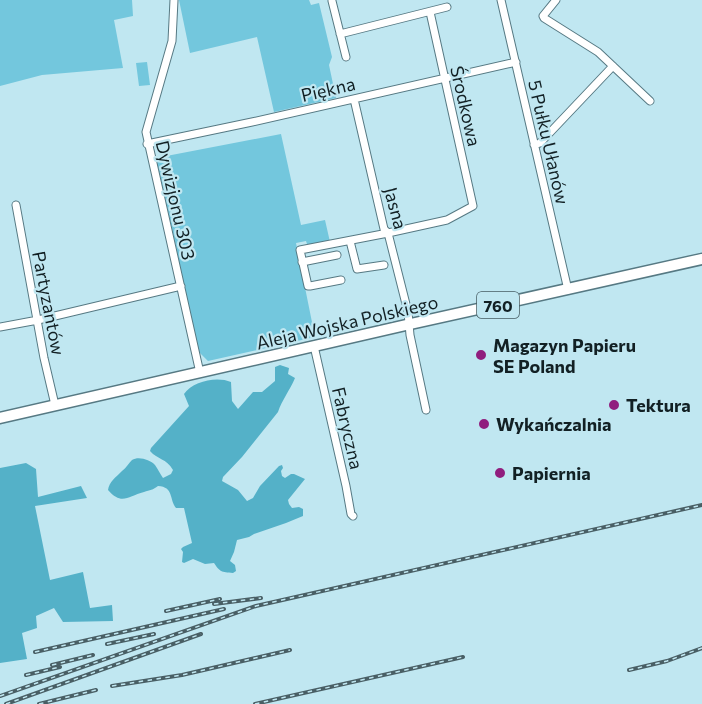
<svg xmlns="http://www.w3.org/2000/svg" width="702" height="704" font-family="Commissioner,sans-serif">
<style>
.green{fill:#73c7dd}
.forest{fill:#54b1c8}
.lines{fill:none;stroke-linecap:round;stroke-linejoin:round}
.minor-casing{stroke:#567983;stroke-width:9}
.primary-casing{stroke:#567983;stroke-width:13}
.minor{stroke:#fff;stroke-width:7}
.primary{stroke:#fff;stroke-width:10}
.rail-casing{stroke:#495f65;stroke-width:4}
.rail{stroke:#c0e7f1;stroke-width:1.5;stroke-dasharray:4.5;stroke-linecap:butt}
.poi-dot{fill:#901e7e;stroke:#c0e7f1;stroke-width:2}
.labels{text-anchor:middle;dominant-baseline:central;stroke-width:4.5;stroke-linejoin:round;paint-order:stroke}
.shield{fill:#c0e7f1;stroke:#465c62;stroke-width:1.5}
.shield-label{font-size:16px;font-weight:bold;fill:#122024}
.street-label{font-size:18px;fill:#122024;stroke:#c0e7f1}
.poi-label{font-size:18px;font-weight:bold;fill:#122024;stroke:#c0e7f1;text-anchor:start}
</style>
<rect width="100%" height="100%" fill="#c0e7f1"/>
<path class="green" d="M0 0H132L133 16 114 20 123 68 42 75 0 86Z
M179 0H309L311 5 319 3 332 57 329 65 336 98 274 112 257 37 190 53Z
M147 62 150 85 139 86 136 63Z
M281 134 301 225 325 220 330 242 308 247 306 241 296 243 315 337 208 361 198 351 175 252 177 251 156 158Z"/>
<path class="forest" d="M280 365 289 368 288 374 295 378C290 390 282 400 278 412L242 457 223 477 222 481 238 490 247 501 253 498 260 486 279 466 282 465 283 468 281 471 282 476 285 478 291 474H294L305 479 288 500 289 504 292 508 299 507 303 509V516L286 523 254 534 249 537 237 540 234 552 230 561 235 565 236 571 233 573C221 572 220 572 214 563L205 564 193 559 184 563 182 562 183 552 181 549 183 547 192 543 184 508H176C169 499 174 487 158 486 153 490 150 490 144 492 128 496 122 506 108 490 109 482 116 477 122 471 126 468 129 463 132 460 139 456 150 460 155 465 158 469 160 474 163 478L171 474 173 470C166 458 158 460 150 451L151 448 189 406 184 394C193 381 217 376 231 382L232 401 238 409 253 392H262L275 381V367Z
M26 463 36 469 38 497 81 486 87 498 35 506 50 580 83 572 90 608 112 605 113 621 63 622 54 608 36 616 37 628 22 633 27 659 0 663V468Z"/>
<g class="lines">
<g class="minor-casing">
<path id="minor" d="M174 0 172 41 146 132 200 373
M501 0 568 290
M556 0 543 16 544 18 598 52 650 101
M332 1 346 57
M340 34 447 7
M354 99 384 229 388 233 408 312 410 335 426 410
M147 144 252 122 516 62
M534 145 540 143 613 66
M16 205 44 358 55 405
M350 241 357 269 384 265
M302 262 337 255
M341 280 310 286H308L300 250 388 233 447 220 473 206 430 12
M0 327 38 320 181 286
M314 346 346 486 351 514 353 516"/>
</g>
<g class="primary-casing">
<path id="primary" d="M0 418 406 325 702 259"/>
</g>
<use href="#minor" class="minor"/>
<use href="#primary" class="primary"/>
<g class="rail-casing">
<path id="rail" d="M214 604 261 598
M166 611 220 599
M107 644 154 634
M35 652 224 609
M52 665 93 655
M629 670 667 661 702 648
M26 675 60 667
M112 686 182 675 290 650
M0 696 256 606 702 505
M6 704 201 634
M39 704 96 690
M255 704 463 657"/>
</g>
<use href="#rail" class="rail"/>
</g>
<g class="poi-dot">
<circle cx="481" cy="355" r="6"/>
<circle cx="614" cy="405" r="6"/>
<circle cx="484" cy="424" r="6"/>
<circle cx="500" cy="473" r="6"/>
</g>
<g class="labels">
<rect class="shield" x="477" y="292" width="42" height="26" rx="4.5"/>
<g class="shield-label">
<text x="498" y="305">760</text>
</g>
<g class="street-label">
<text transform="translate(328 89) rotate(-13)">Piękna</text>
<text transform="translate(466 106) rotate(77)">Środkowa</text>
<text transform="translate(549 142) rotate(77)">5 Pułku Ułanów</text>
<text transform="translate(176 200) rotate(77)">Dywizjonu 303</text>
<text transform="translate(396 208) rotate(75)">Jasna</text>
<text transform="translate(49 303) rotate(79)">Partyzantów</text>
<text transform="translate(347 322) rotate(-13)">Aleja Wojska Polskiego</text>
<text transform="translate(348 428) rotate(77)">Fabryczna</text>
</g>
<g class="poi-label">
<text x="493" y="345">Magazyn Papieru<tspan x="493" dy="21">SE Poland</tspan></text>
<text x="626" y="405">Tektura</text>
<text x="496" y="424">Wykańczalnia</text>
<text x="512" y="473">Papiernia</text>
</g>
</g>
</svg>
